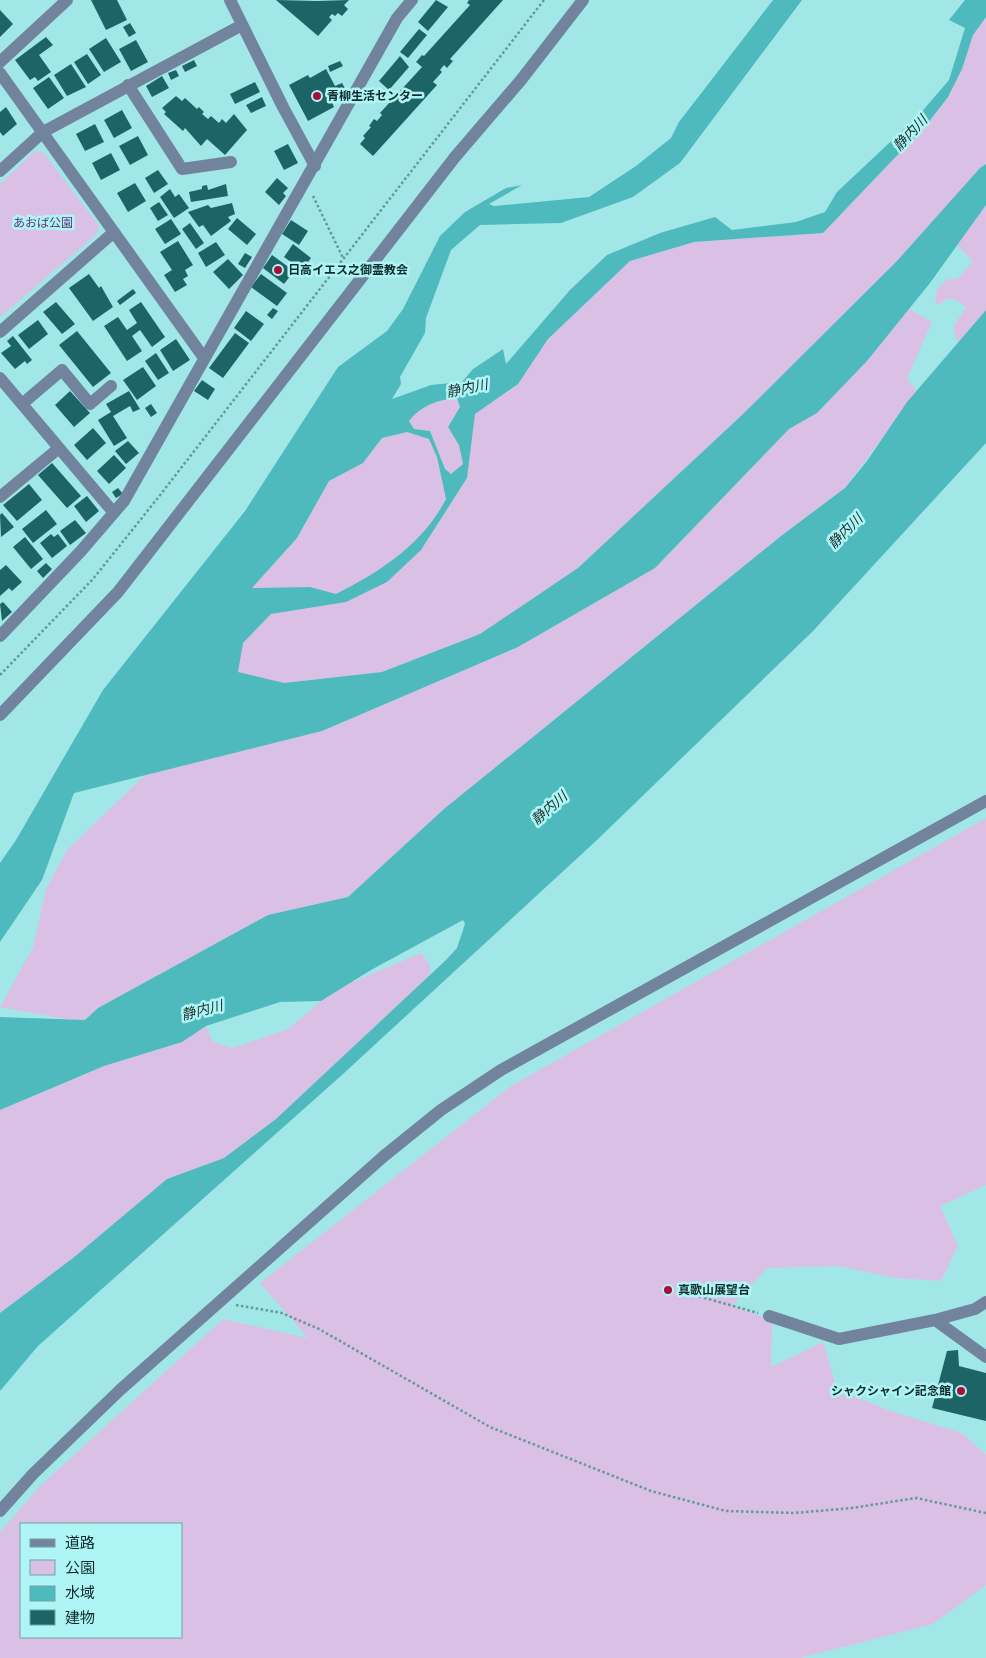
<svg xmlns="http://www.w3.org/2000/svg" width="986" height="1658" font-family="Raleway,'Noto Sans JP',sans-serif">
<style>
.green{fill:#dbc0e5;fill-rule:evenodd}
.water{fill:#4fbabd;fill-rule:evenodd}
.building{fill:#1c6466}
.lines{fill:none;stroke-linecap:round;stroke-linejoin:round}
.path{stroke:#649899;stroke-width:2.5;stroke-dasharray:2.5 2.5;stroke-linecap:butt}
.minor{stroke:#72849d;stroke-width:12}
.poi-dot{fill:#a70f33;stroke:#aff5f6;stroke-width:2}
.labels{text-anchor:middle;dominant-baseline:central;stroke-width:5;stroke-linejoin:round;paint-order:stroke}
.poi-label{font-size:12px;font-weight:bold;fill:#0f2b2c;stroke:#aff5f6;text-anchor:start}
.park-label{font-size:12px;fill:#663078;stroke:#aff5f6}
.water-label{font-size:14px;font-style:italic;fill:#1a2e2e;stroke:#aff5f6}
</style>
<rect width="100%" height="100%" fill="#a2e7e8"/>
<path class="green" d="M986 17V163L897 261 742 415 578 568 480 634 382 672 284 683 237 672 243 643 271 614 346 602 421 550 467 478 474 414 518 384 548 339 630 261 694 242 823 233 928 123 948 97 962 69 973 35Z
M35 151 44 153 99 226 97 234 0 317V184Z
M986 205V310L958 343 953 327 966 307 957 301 948 298 939 305 935 303 937 289 947 279H957L973 261 957 245Z
M909 309 932 322 907 379 917 391 845 488 781 536 444 809 348 897 268 915 98 1008 85 1020 66 1019 0 1007 33 947 46 889 67 850 145 775 322 731 518 647 655 568 789 429 817 413 867 361Z
M457 398 460 407 448 427 459 445 463 464 451 474 445 469 430 431 414 429 409 421C420 406 439 399 457 398Z
M407 432 429 439 437 457 446 499C423 545 381 572 336 594L309 587 252 588 297 538 329 481 363 463 382 438Z
M986 818V1185L940 1206 958 1246 941 1281 896 1278 838 1266 767 1268 732 1306 772 1320 771 1367 823 1342 837 1389 888 1410 962 1433 986 1455V1585L933 1624 800 1658H0V1532L40 1486 223 1319 308 1338 260 1283 511 1086ZM21 1524H181V1637H21Z
M421 953 430 965V975L276 1119 224 1158 167 1179 73 1258 0 1313V1110L104 1066 182 1042 206 1026 213 1042 233 1048 288 1029 321 1001 348 984Z"/>
<path class="water" d="M773 0H802L680 163 633 197 561 223 480 225 451 250 426 318 425 333 400 377 401 384 392 399 431 385 462 382 473 369 503 349 506 364 570 290 607 255 660 233 715 217 732 230 796 222 825 212 837 192 919 115 949 80 965 28 949 20 965 0H986V17L973 35 962 69 948 97 928 123 823 233 694 242 630 261 548 339 518 384 475 414 467 478 421 550 387 582 346 602 271 614 243 643 238 672 284 683 382 672 480 634 578 568 742 415 897 261 980 168 986 164V205L930 283 867 361 817 413 789 429 655 568 518 647 322 731 74 793 42 880 0 942V863L16 840 103 690 245 511 338 367 387 331 403 309 440 236 465 212 506 188 522 185 489 204 494 206 589 197 636 166 671 138 679 122ZM457 398 460 407 448 427 459 445 463 464 451 474 445 469 430 431 414 429 409 421C420 406 439 399 457 398ZM407 432 429 439 437 457 446 499C423 544 380 572 336 594L310 587 252 588 297 538 329 481 363 463 382 438Z
M986 310V443L813 631 597 840 343 1074 38 1346 0 1391V1313L73 1258 167 1179 224 1158 276 1119 446 960 457 948 465 924 463 920 371 970 321 1001 280 1002 206 1026 182 1042 104 1066 0 1110V1017L85 1020 98 1008 268 915 348 897 444 809 781 536 845 488 867 461 907 402Z"/>
<path class="building" d="M91 0H117L127 20 106 30Z
M276 0 317 1 349 0 344 5 348 9 342 16 338 13 335 16 332 14 329 17 332 20 318 36Z
M436 0 448 7 428 31 418 22Z
M469 0H503L450 59 453 61 447 68 444 65 440 70 442 72 433 82 437 85 373 156 360 144 365 138 363 136 371 127 369 126 374 119 377 121 382 115 380 113 422 67 416 62 422 55 424 56 470 5 467 3Z
M0 10 13 24 0 37Z
M130 23 136 33 129 37 123 27Z
M419 29 427 35 408 58 400 52Z
M46 37 53 45 39 55 51 72 38 81 35 77 30 80 15 60Z
M106 38 121 62 104 72 89 49Z
M136 40 148 62 131 71 119 49Z
M87 54 101 75 88 84 74 62Z
M400 56 409 67 389 90 379 81Z
M194 60 197 66 185 72 182 66Z
M340 61 343 66 330 72 328 66Z
M71 64 86 87 67 96 54 75Z
M326 69 335 86 342 83 347 92 331 100 334 107 308 121 289 85 308 75 310 78Z
M176 70 179 76 171 80 168 73Z
M162 76 169 88 152 97 146 86Z
M49 77 64 98 48 109 33 88Z
M255 82 260 92 235 104 230 94Z
M176 96 182 101 185 98 197 109 199 107 204 112 202 114 208 119 211 116 219 123 222 119 226 123 234 114 247 130 225 155 207 139 201 146 185 128 183 131 164 114 166 112 162 108Z
M262 97 266 106 251 113 246 105Z
M6 107 17 124 3 136 0 132V112Z
M122 110 132 128 114 138 104 120Z
M95 124 104 142 85 151 76 134Z
M138 136 148 155 130 165 119 146Z
M288 144 298 163 284 170 274 151Z
M111 153 120 170 101 180 92 163Z
M158 170 168 184 154 193 145 178Z
M277 178 288 188 283 193 286 196 279 205 265 192Z
M135 183 146 201 128 212 117 193Z
M226 184 228 196 191 202 189 192 202 189V186L207 185 208 190Z
M170 189 175 197 179 194 189 208 174 218 160 197Z
M159 202 168 215 158 221 150 208Z
M232 203 235 214 228 217 231 221 211 236 203 225 199 227 188 212 208 205 211 208Z
M237 218 256 234 247 245 228 229Z
M171 219 181 234 165 244 155 229Z
M291 220 308 231 299 245 282 234Z
M190 223 204 243 196 249 182 229Z
M178 241 193 265 185 270 188 276 183 279 187 285 175 292 164 275 172 270 160 252Z
M216 242 225 255 206 267 198 253Z
M293 244 311 258 302 270 284 257Z
M245 253 252 257 245 268 238 264Z
M272 255 294 271 284 284 263 268Z
M228 259 243 275 229 289 213 272Z
M89 274 99 288 101 286 113 307 93 321 69 288Z
M261 274 287 293 277 306 251 287Z
M133 289 136 293 120 305 117 301Z
M56 302 75 324 62 334 43 312Z
M141 302 165 337 152 347 140 330 132 336 142 351 127 361 104 326 118 317 127 330 137 323 129 310Z
M273 308 278 311 272 319 267 315Z
M246 311 264 324 251 341 234 328Z
M38 320 48 334 29 349 18 335Z
M77 331 111 373 93 387 59 345Z
M235 333 249 343 223 378 209 368Z
M13 336 32 360 27 364 25 361 15 369 1 353 11 346 7 341Z
M176 339 190 360 173 371 160 350Z
M156 353 169 373 158 380 145 361Z
M143 367 156 386 137 400 123 380Z
M202 380 215 389 208 400 194 391Z
M70 391 90 413 74 427 55 405Z
M129 391 140 409 133 412 130 406 113 416 127 438 114 446 98 420 111 412 106 404Z
M151 404 157 413 151 417 145 408Z
M93 428 106 443 87 460 74 445Z
M128 441 139 453 126 464 115 451Z
M114 455 126 468 109 484 97 471Z
M52 463 81 496 67 508 38 475Z
M29 484 42 500 17 521 3 505Z
M118 488 123 494 116 498 112 492Z
M87 496 99 511 86 522 74 506Z
M46 510 57 524 33 543 22 529Z
M2 513 14 527 1 537 0 515Z
M75 520 86 533 70 545 60 531Z
M51 534 54 537 58 534 67 546 52 558 40 543Z
M25 537 43 559 31 569 13 547Z
M46 563 52 569 43 578 37 571Z
M6 565 22 582 12 591 9 588 0 596V570Z
M3 602 12 612 2 621 0 604Z
M958 1350 959 1366 986 1373V1421L932 1408 947 1351Z"/>
<g class="lines">
<path class="path" d="M313 196 343 258
M0 675 93 579 157 499 544 0
M680 1291 758 1313
M236 1305 282 1313 319 1329 490 1427 651 1491 726 1511 794 1513 852 1508 916 1498 986 1513"/>
<path class="minor" d="M230 0 283 107 315 166
M0 62 67 0
M0 73 204 358
M128 85 182 169 231 162
M0 171 43 132 242 25
M0 332 114 232
M0 378 114 513
M22 404 62 370 90 404 111 386
M0 497 59 448
M0 636 81 551 124 501 397 18 412 0
M0 715 118 592 455 157 521 80 583 0
M769 1316 839 1339 935 1320 975 1309 986 1302
M935 1320 986 1357
M0 1511 33 1474 120 1390 384 1156 441 1110 501 1070 986 801"/>
</g>
<g class="poi-dot">
<circle cx="317" cy="96" r="5"/>
<circle cx="278" cy="270" r="5"/>
<circle cx="668" cy="1290" r="5"/>
<circle cx="961" cy="1391" r="5"/>
</g>
<g class="labels">
<g class="poi-label">
<text x="327" y="96">青柳生活センター</text>
<text x="288" y="270">日高イエス之御霊教会</text>
<text x="678" y="1290">真歌山展望台</text>
<text x="951" y="1391" text-anchor="end">シャクシャイン記念館</text>
</g>
<g class="park-label">
<text x="43" y="223">あおば公園</text>
</g>
<g class="water-label">
<text transform="translate(910 133) rotate(-47)">静内川</text>
<text transform="translate(467 388) rotate(-11)">静内川</text>
<text transform="translate(845 531) rotate(-45)">静内川</text>
<text transform="translate(549 808) rotate(-41)">静内川</text>
<text transform="translate(202 1010) rotate(-14)">静内川</text>
</g>
</g>
<rect x="20" y="1523" width="162" height="115" fill="#aff5f6" stroke="#6fa4a5"/>
<rect x="30" y="1539" width="25" height="8" fill="#72849d" stroke="#6fa4a5"/>
<text x="65" y="1548" font-size="15" fill="#0f2b2c">道路</text>
<rect x="30" y="1560" width="25" height="15" fill="#dbc0e5" stroke="#6fa4a5"/>
<text x="65" y="1573" font-size="15" fill="#0f2b2c">公園</text>
<rect x="30" y="1586" width="25" height="15" fill="#4fbabd" stroke="#6fa4a5"/>
<text x="65" y="1598" font-size="15" fill="#0f2b2c">水域</text>
<rect x="30" y="1610" width="25" height="15" fill="#1c6466" stroke="#6fa4a5"/>
<text x="65" y="1623" font-size="15" fill="#0f2b2c">建物</text>
</svg>
